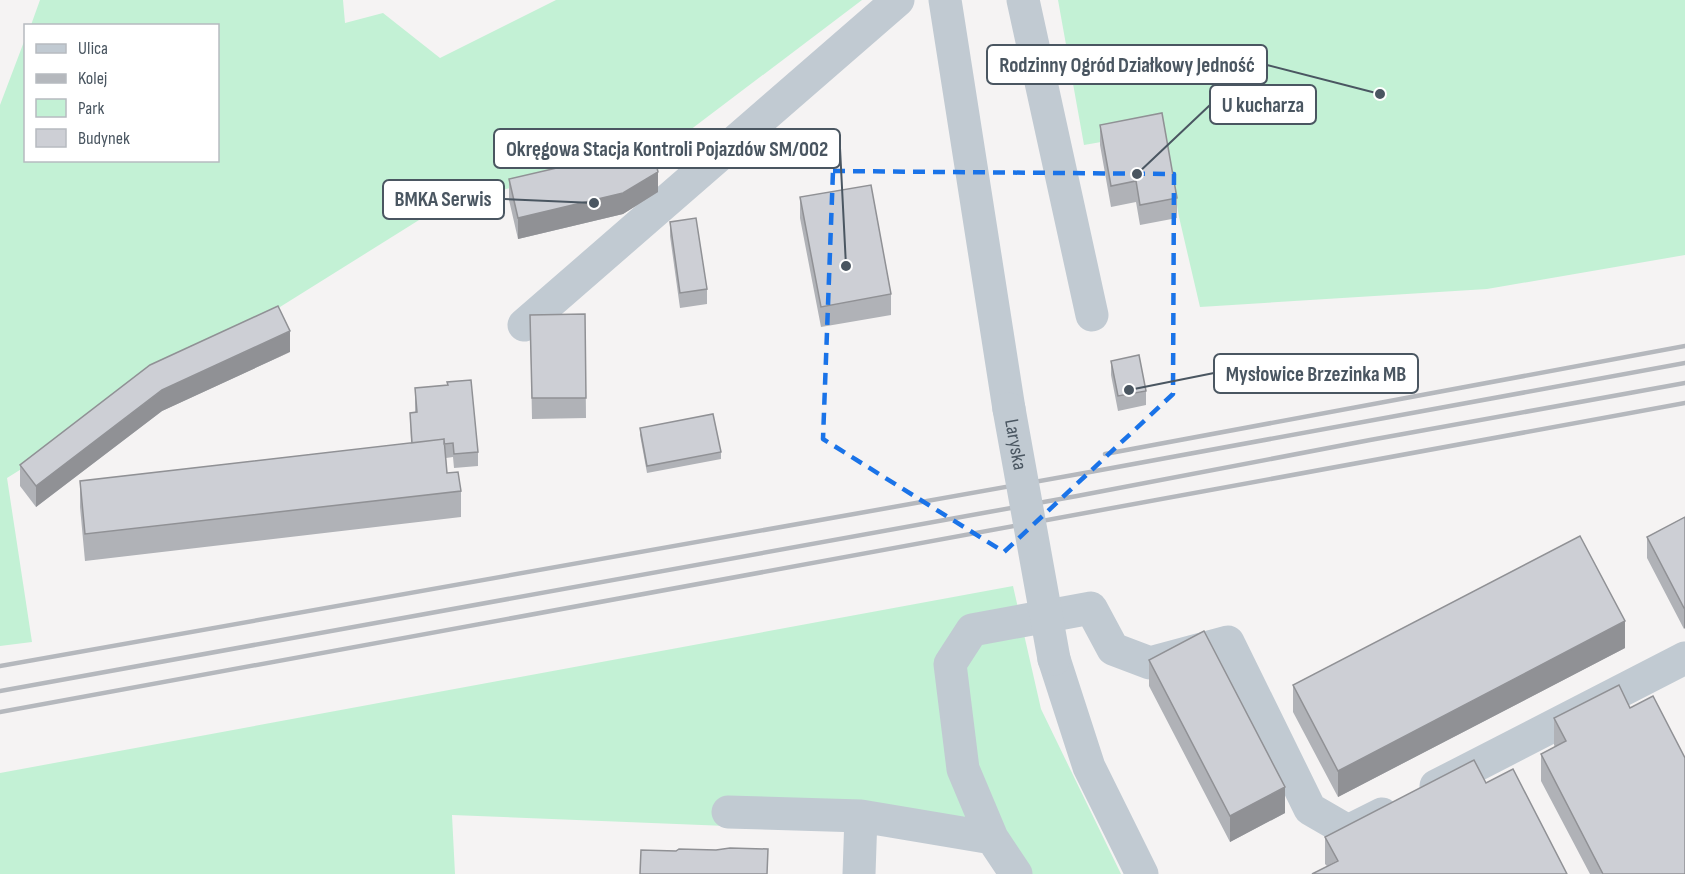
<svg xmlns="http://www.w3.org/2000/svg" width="1685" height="874" font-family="'Sofia Sans Condensed',sans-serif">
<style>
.green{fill:#c3f1d5}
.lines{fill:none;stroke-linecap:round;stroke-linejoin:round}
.minor{stroke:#c1cad2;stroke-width:33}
.rail{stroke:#b5b8bd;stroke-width:4.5}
.minor-bridge{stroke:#c1cad2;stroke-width:33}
.wall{fill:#b0b2b7}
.shaded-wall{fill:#909195}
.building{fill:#cdcfd5;stroke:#909195;stroke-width:1.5}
.marked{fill:none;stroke:#1a73e8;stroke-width:4.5;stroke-dasharray:12 8;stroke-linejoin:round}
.labels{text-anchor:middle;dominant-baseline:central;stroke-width:5;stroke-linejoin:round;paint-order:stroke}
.street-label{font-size:20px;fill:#4a5661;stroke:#fff}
.leader{fill:none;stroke:#4a5661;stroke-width:2}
.callout-dot{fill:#4a5661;stroke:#fff;stroke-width:2}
.callout{fill:#fff;stroke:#4a5661;stroke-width:2}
.callout-label{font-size:21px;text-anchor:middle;font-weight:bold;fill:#4a5661}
</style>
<rect width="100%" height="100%" fill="#f5f3f3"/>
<path class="green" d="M40 0H343L345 23 383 13 440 58 556 0H862L665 149 443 205 7 478 32 642 0 646V105L25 39 26 160H218V26L31 25Z
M1058 0H1685V255L1487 289 1200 307 1179 217 1164 131 1084 145Z
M1013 586 1041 709 1121 874H999L985 849 877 832 452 815 455 874H0V773Z"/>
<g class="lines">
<path class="minor" d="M945 0 1009 409
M1023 0 1092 315
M524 325 898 0
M1054 659 1089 767 1142 874
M1436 786 1685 658
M728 812 861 816 992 838
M859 874 861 816
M1016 874 992 838 963 769 950 664 972 630 1091 608 1113 649 1150 663 1228 642 1310 809 1348 831 1382 814"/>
<path class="rail" d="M1105 454 1685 346
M0 666 1090 472 1685 363
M0 691 1077 496 1370 440 1685 383
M0 712 1685 403"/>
<path class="minor-bridge" id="s1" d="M1009 409 1054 659"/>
</g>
<path class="wall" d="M1100 125 1177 198V218L1140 225 1136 202 1111 207 1100 145Z
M509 179 658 192 623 214 518 239 509 200Z
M800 197 891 294V315L821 327 800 218Z
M670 222 707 289V304L680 308 670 236Z
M585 314 586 418 532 419 530 315Z
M290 352 162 411 36 507 20 486V465Z
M1111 361 1146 391V405L1118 411 1111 375Z
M447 382 478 452V466L454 468 453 457 446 458 447 473 461 491V517L85 561 80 507V481L411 443 410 413 415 412V388L447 385Z
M640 428 721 452V459L647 473 640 435Z
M1685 517 1684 629 1647 558V537Z
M1625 648 1338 797 1293 712V685Z
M1149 660 1285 813 1230 842 1149 686Z
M1554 718 1685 874H1590L1541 781V754L1555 747 1554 745Z
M1486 783 1327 866 1325 864V837Z"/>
<path class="shaded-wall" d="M658 172V192L623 214 518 239V218Z
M290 331V352L162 411 36 507V486L162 390Z
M1684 608H1685V628L1684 629Z
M1625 621V648L1338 797V771Z
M1285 787V813L1230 842V816Z"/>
<path class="building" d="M1162 113 1177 198 1140 205 1136 181 1111 186 1100 125Z
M652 146 658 172 623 193 518 218 509 179Z
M871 185 891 294 821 307 800 197Z
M696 218 707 289 680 293 670 222Z
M278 306 290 331 162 390 36 486 20 465 150 365Z
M585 314 586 398H532L530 315Z
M1139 355 1146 391 1118 396 1111 361Z
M471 380 478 452 454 454 453 443 444 444V439L412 443 410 413 417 412 415 388 448 385 447 382Z
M713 414 721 452 647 466 640 428Z
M444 439 447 473 458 472 461 491 85 534 80 481Z
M1685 517V608H1684L1647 537Z
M1580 536 1625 621 1338 771 1293 685Z
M1204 631 1285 787 1230 816 1149 660Z
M1619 685 1630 708 1653 696 1685 758V874H1603L1541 754 1566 741 1554 718Z
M1474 760 1486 783 1513 769 1567 874H1312L1338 861 1325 837Z
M730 848 768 849 767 874H640L641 850 676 851 679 849 716 850Z"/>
<path class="marked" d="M833 171 1174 174 1173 394 1004 552 823 439Z"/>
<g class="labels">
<g class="street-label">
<text stroke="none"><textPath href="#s1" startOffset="36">Laryska</textPath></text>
</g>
</g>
<path class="leader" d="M1380 94L1267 65M1137 174L1210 105M846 266L840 148M594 203L504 199M1129 390L1214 373"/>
<g class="callout-dot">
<circle cx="1380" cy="94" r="6"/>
<circle cx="1137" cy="174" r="6"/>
<circle cx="846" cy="266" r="6"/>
<circle cx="594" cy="203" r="6"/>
<circle cx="1129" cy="390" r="6"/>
</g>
<g class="callout">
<rect x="987" y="45" width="280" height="39" rx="6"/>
<rect x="1210" y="85" width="106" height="39" rx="6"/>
<rect x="494" y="129" width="346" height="39" rx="6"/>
<rect x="383" y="180" width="121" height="39" rx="6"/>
<rect x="1214" y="354" width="204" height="39" rx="6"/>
</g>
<g class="callout-label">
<text x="1127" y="72">Rodzinny Ogród Działkowy Jedność</text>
<text x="1263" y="112">U kucharza</text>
<text x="667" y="156">Okręgowa Stacja Kontroli Pojazdów SM/002</text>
<text x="443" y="206">BMKA Serwis</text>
<text x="1316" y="381">Mysłowice Brzezinka MB</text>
</g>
<rect x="24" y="24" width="195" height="138" fill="#ffffff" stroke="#b7bbc0" stroke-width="1.5"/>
<rect x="36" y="44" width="30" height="9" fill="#c1cad2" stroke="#b7bbc0" stroke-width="1.5"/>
<text x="78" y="54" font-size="18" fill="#4a5661">Ulica</text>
<rect x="36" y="74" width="30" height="9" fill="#b5b8bd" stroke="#b7bbc0" stroke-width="1.5"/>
<text x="78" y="84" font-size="18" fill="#4a5661">Kolej</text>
<rect x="36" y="99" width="30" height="18" fill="#c3f1d5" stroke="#b7bbc0" stroke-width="1.5"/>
<text x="78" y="114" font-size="18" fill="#4a5661">Park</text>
<rect x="36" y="129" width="30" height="18" fill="#cdcfd5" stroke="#b7bbc0" stroke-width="1.5"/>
<text x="78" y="144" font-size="18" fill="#4a5661">Budynek</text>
</svg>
